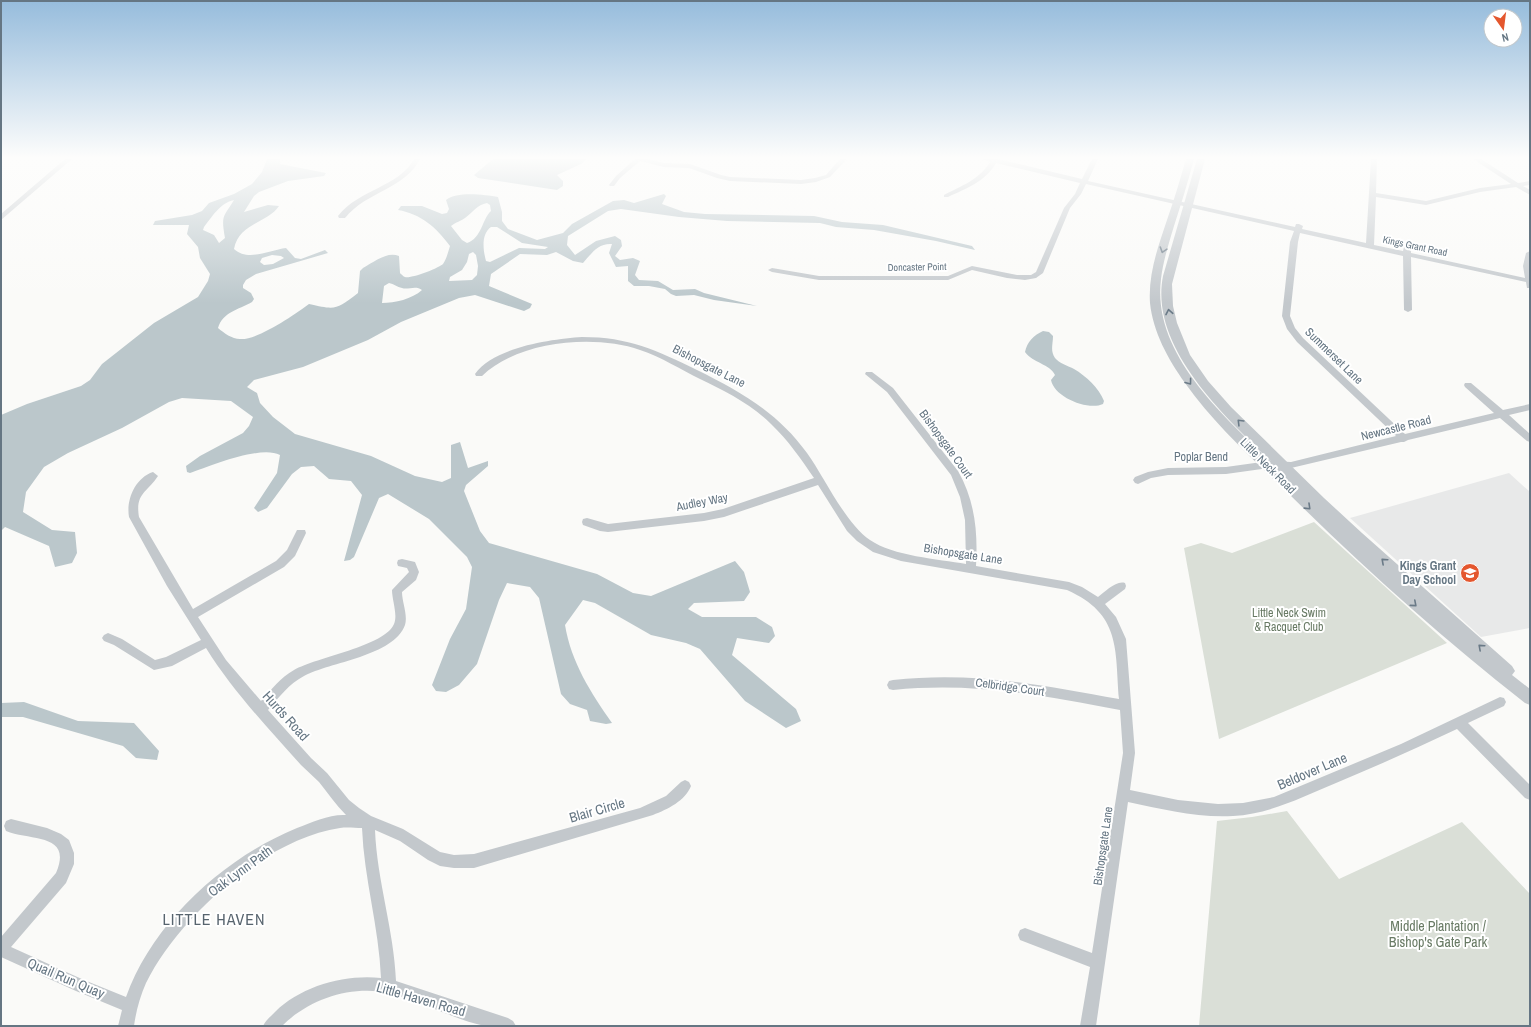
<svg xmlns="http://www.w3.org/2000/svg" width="1531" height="1027" font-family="'Archivo Narrow',sans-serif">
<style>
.built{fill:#e8e9e9}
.green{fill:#dadfd7}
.water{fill:#bbc7cb;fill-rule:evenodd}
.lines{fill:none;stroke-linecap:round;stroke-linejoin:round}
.minor{fill:#c3c8cc;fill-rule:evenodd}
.tertiary{fill:#c3c8cc;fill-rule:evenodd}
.oneway{stroke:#6a7a87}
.labels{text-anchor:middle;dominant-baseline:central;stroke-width:4;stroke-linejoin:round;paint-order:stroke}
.far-street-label{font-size:10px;fill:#657683;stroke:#fff}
.street-label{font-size:12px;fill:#657683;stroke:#fff}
.poi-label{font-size:12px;font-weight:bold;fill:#657683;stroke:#fff;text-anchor:end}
.park-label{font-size:12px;fill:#687a64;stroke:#fff}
.near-street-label{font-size:14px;fill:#657683;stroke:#fff}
.near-park-label{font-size:14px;fill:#687a64;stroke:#fff}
.near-neighbourhood-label{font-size:16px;letter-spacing:1px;fill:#57646e;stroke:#fff}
</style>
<rect width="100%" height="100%" fill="#fafaf8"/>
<path class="built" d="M1509 473 1530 492V628L1481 637 1350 518Z"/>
<path class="green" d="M1314 522 1447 643 1219 739 1184 548 1201 543 1232 553Z
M1287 811 1339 879 1462 822 1530 894V1026H1199L1217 821 1252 817Z"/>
<path class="water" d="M267 159H280V164L326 173 324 176 288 181 259 192 254 196 244 212 268 205 279 206C268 223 239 223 234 249 248 262 270 250 286 248L295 258 301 259 325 250 328 253 256 274 246 280 243 285V288L251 293 254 299 252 302C238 310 223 312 218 328 224 333 232 339 240 339 256 341 296 314 309 304 336 310 336 310 358 293L360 271 363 268C374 262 387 251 399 256L400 273C400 273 404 277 405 277 411 279 439 268 443 264 447 258 448 252 450 246 436 227 421 214 398 210L401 206H422L442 214 447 213 449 209 446 200C457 191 485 195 498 197L502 212V221L508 229 537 240 563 233 572 224 613 201 624 200 634 203 664 194 666 196 662 204 684 212 705 214 814 216 842 222 883 225 972 246 975 250 936 241 874 230 836 227 820 223 727 221 679 217 621 209 608 211 568 236 567 245 575 255 596 241 615 236 621 240 622 246 615 256 620 260 633 258 640 261 635 275 639 280 658 281 673 290 695 289 704 293 757 306 714 300 694 295 676 296 671 294 665 289 649 286H634L628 281V266L616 267 609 253 612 244C598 243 592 253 583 263L573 261 556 252 547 255 520 254 491 274 489 286 532 304 530 308 524 311 475 295 459 298 401 322 368 340 303 367 254 380 247 387 257 393 260 403 273 417 295 434 371 456 415 476 442 482 451 478V445L460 442 468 468 488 461V466L466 485 464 491 480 531 489 543 597 574 633 593 651 596 735 561 744 572 750 592 744 601 694 603 688 609 702 617H756L772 627 775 636 769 643 737 638 732 655 796 709 801 721 786 728 745 701 700 649 686 643 651 635 595 603 583 600 565 625C571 662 591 693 612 723L606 724 590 721 587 710 570 704 561 694 539 598 530 587 507 583 499 600 477 664 459 685 446 692 436 691 432 685 450 639 466 609 472 567 467 557 429 519 388 494 379 498 354 557 350 560 344 561 362 495 351 481 329 479 314 466 301 467 292 474 267 508 258 512 254 508 277 473 280 455C260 445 211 466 190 473L187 472 186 466 200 456 243 433 249 426 253 417 231 401 182 398 169 402 122 428 68 453 44 467 26 492 23 512 52 530 75 532 77 553 72 563 55 567 49 546 5 527 1 531V415L27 404 81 386 90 380 102 364 116 353 154 323 198 297 208 281 210 274 200 258 198 247 187 234 189 225H153L155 221 192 215 202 211 209 203 234 194 252 184 262 172ZM234 200C223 218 221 215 225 238L219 243 214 235 203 230 204 227C212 217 220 203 234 200ZM487 203 490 205 491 211C482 219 482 238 467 243L462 240 451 226C456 222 461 221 465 218 473 212 477 205 487 203ZM491 227H497L522 243 548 247 545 249 519 248 490 262 486 261C483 250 481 234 491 227ZM473 252 476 255 478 266 477 275 472 280 449 281 450 277 462 270 467 262 469 254ZM272 255 281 256 284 258 273 264 264 265 260 262 262 258ZM389 283C394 284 397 287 402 288 408 290 416 285 422 290 412 299 395 303 382 303L384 286Z
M493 159H587L581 164 557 175 563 181V186L557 190 478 178 474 175Z
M1043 331 1049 332 1053 336C1053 344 1050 351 1055 358 1059 363 1068 366 1074 369 1086 376 1099 388 1104 401L1103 404C1088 411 1054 397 1051 380L1055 375C1050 364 1033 363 1025 352 1027 342 1034 335 1043 331Z
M24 702 78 721 134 723 159 751 157 760 136 758 123 746 23 717H1V703Z"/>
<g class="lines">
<path class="minor" d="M65 159H72L1 220V214Z
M414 159H420C405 189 367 191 345 218H339L338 216C359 189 399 187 414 159Z
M635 159H648L664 163 690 164 721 175 730 177 801 180 815 178 826 175 840 159H847L830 177 816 182 801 184 730 181 717 178 689 168 664 167 640 161 620 178 614 186H610L609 185 616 176Z
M982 159H998L1082 179 1092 159H1098L1088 181 1295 227 1296 224H1299L1303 226 1302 229 1366 243 1371 159H1377L1376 193 1426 201 1480 188 1511 184 1473 159H1481L1518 183 1530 181V185L1523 186 1530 190V195L1516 187 1480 192 1426 205 1376 197 1374 245 1403 251 1404 247H1407L1411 249V253L1525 278 1523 266 1526 253 1530 251V288H1527L1526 282 1411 257 1412 310 1408 312 1404 310 1403 256 1300 233 1298 242 1290 316 1295 328 1303 338 1405 434 1494 413 1465 387 1464 385 1465 383H1471L1503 410 1530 404V410L1509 415 1530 434V442L1527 441 1500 418 1408 440 1404 442H1401L1291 468H1269L1226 474 1168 475 1151 478 1138 484 1135 483 1133 480 1135 477 1148 472 1168 468 1226 467 1269 461 1291 462 1396 436 1297 342 1287 329 1282 316 1290 242 1294 231 1086 184 1081 194 1070 208 1043 273 1036 278 1025 280 1007 278 972 270 948 280H819L772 272 768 270 772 268 819 276H948L972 266 1017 275H1031L1036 272 1064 208 1075 194 1080 183 996 163C985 182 967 188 948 197H944V195C961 186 979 180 990 162Z
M582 337C629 337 656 350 697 370 741 392 777 412 807 453 825 478 845 523 870 540 893 556 938 559 966 564L965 520 960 497 951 475 887 392 865 374 866 372H872L893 388 958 471C975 501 978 532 976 566L1069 582 1082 587 1098 597C1105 592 1116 580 1125 583L1126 586 1125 589 1105 604 1116 617 1126 639 1135 753 1130 790 1178 800 1218 804 1243 803 1274 797 1401 744 1500 697 1504 698 1506 702 1504 706 1468 723 1530 785V800L1525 798 1457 729C1417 748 1377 766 1336 783 1302 797 1270 814 1233 816 1197 818 1162 809 1128 802L1096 1026H1080L1090 967 1020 940 1018 935 1020 930 1025 928 1092 953 1123 753 1120 710C1041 695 973 682 893 690L889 689 887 685 889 681 893 680C973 671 1041 685 1119 699 1115 649 1121 614 1067 590L901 561 873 552 857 541 847 531 818 485 724 517 704 521 608 532 600 531 583 525 582 522 583 519 587 518 608 524 704 513 723 509 814 478C801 459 788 440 771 424 751 404 725 391 700 379 680 369 661 357 640 350 594 334 518 341 482 376H476L475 374C494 347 552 339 582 337Z
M153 472 158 476C147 493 135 493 139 517L193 609 276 561 287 550 297 530H305L306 533 295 556 284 567 198 617 226 660 261 701C271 690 281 677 294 670 317 657 385 646 394 624 398 615 392 600 392 590L409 572 407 568 398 566 397 563 398 560 402 559 415 562 419 572 416 580 402 592C402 602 408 615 405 625 394 656 330 662 304 676 289 684 279 697 268 710L311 758 327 773 349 800 359 808 371 816 403 829 440 852 454 855 474 854 640 808 666 796 681 782 685 780 689 782 691 786C685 801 668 809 653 815L474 868H454L440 866 428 860 400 841 375 830C377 881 394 930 396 981L508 1018 513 1021 516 1026C506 1026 494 1027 485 1026 452 1019 422 1001 389 993 351 985 309 999 282 1026H263C266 1020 270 1017 275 1012 301 986 345 974 381 978 379 927 364 879 362 828 355 828 347 827 340 828 266 839 179 916 146 983 140 997 136 1011 134 1026H118L122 1010 76 991 1 957V937L56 873C73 833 31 841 6 831L4 826 6 821 11 819 47 828 61 834 69 840 74 853V864L66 883 11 947 84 980 126 997C153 922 224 858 297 828 312 822 330 814 346 815 336 805 328 793 319 782 313 776 307 771 301 765 268 728 232 690 206 648L172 666 154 670 114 645 104 641 102 638 104 635 108 633 122 639 155 660 166 657 201 640 167 586 129 517C126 500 135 478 153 472Z"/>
<path class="tertiary" d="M1186 159H1194C1188 182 1181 204 1174 226 1169 243 1163 261 1161 279 1151 359 1234 425 1285 475 1236 426 1148 353 1163 276L1197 159H1205L1172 284 1173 306 1177 323 1190 355 1208 381 1231 407 1324 498 1362 533 1512 666 1515 671 1512 675 1530 689V705L1525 703C1442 638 1364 568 1289 494 1253 459 1214 424 1185 383 1168 359 1153 332 1150 303 1148 274 1158 247 1167 220 1174 200 1180 180 1186 159Z"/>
</g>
<defs><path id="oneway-chevron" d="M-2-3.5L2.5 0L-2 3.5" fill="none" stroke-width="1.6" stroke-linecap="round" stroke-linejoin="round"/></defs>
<g class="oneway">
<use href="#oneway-chevron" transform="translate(1163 250) rotate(108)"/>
<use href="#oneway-chevron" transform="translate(1169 312) rotate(-101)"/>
<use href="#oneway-chevron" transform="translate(1189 382) rotate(53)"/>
<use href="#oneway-chevron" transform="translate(1240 422) rotate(-135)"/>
<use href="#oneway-chevron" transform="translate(1308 507) rotate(44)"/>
<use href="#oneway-chevron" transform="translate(1384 561) rotate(-138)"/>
<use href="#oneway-chevron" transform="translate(1414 604) rotate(41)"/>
<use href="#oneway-chevron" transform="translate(1481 647) rotate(-138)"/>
</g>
<linearGradient id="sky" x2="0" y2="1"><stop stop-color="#96bcdc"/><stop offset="0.52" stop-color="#fdfdfc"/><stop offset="1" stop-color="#fdfdfc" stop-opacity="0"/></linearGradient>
<rect width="1531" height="303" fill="url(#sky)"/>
<defs>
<g id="school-disc" transform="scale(1)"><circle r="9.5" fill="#e4572e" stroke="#fff"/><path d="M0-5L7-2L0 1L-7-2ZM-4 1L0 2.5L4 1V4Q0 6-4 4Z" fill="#fff"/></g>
</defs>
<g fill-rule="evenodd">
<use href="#school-disc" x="1470" y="573"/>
</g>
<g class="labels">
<g class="far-street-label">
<text transform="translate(1415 246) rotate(12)">Kings Grant Road</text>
<text transform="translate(917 267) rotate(-1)">Doncaster Point</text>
</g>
<g class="street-label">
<text transform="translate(1334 356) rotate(44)">Summerset Lane</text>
<text transform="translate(709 366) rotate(27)">Bishopsgate Lane</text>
<text transform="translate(1396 428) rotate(-14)">Newcastle Road</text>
<text transform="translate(946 444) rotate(54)">Bishopsgate Court</text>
<text x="1201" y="457">Poplar Bend</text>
<text transform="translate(1268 466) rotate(45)">Little Neck Road</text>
<text transform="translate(702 502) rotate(-11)">Audley Way</text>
<text transform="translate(963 554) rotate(9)">Bishopsgate Lane</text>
<text transform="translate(1010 687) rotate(8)">Celbridge Court</text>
<text transform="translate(1103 846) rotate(-82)">Bishopsgate Lane</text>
</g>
<g class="poi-label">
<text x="1456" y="566">Kings Grant<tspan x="1456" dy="14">Day School</tspan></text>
</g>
<g class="park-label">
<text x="1289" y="613">Little Neck Swim<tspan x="1289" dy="14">&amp; Racquet Club</tspan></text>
</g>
<g class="near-street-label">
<text transform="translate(286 716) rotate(48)">Hurds Road</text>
<text transform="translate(1312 771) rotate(-23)">Beldover Lane</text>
<text transform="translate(597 810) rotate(-16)">Blair Circle</text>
<text transform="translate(240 871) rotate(-36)">Oak Lynn Path</text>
<text transform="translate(66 978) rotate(23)">Quail Run Quay</text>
<text transform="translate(421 999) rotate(16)">Little Haven Road</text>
</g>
<g class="near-park-label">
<text x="1438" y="926">Middle Plantation /<tspan x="1438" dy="16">Bishop's Gate Park</tspan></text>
</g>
<g class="near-neighbourhood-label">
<text x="214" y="919">LITTLE HAVEN</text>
</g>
</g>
<rect width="1531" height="1027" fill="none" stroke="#657683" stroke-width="4"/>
<g transform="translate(1503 28) rotate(166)"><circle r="19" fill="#ffffff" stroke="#c1c8cd"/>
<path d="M0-3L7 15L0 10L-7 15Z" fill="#e4572e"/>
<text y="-6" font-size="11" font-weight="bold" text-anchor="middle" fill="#657683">N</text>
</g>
</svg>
